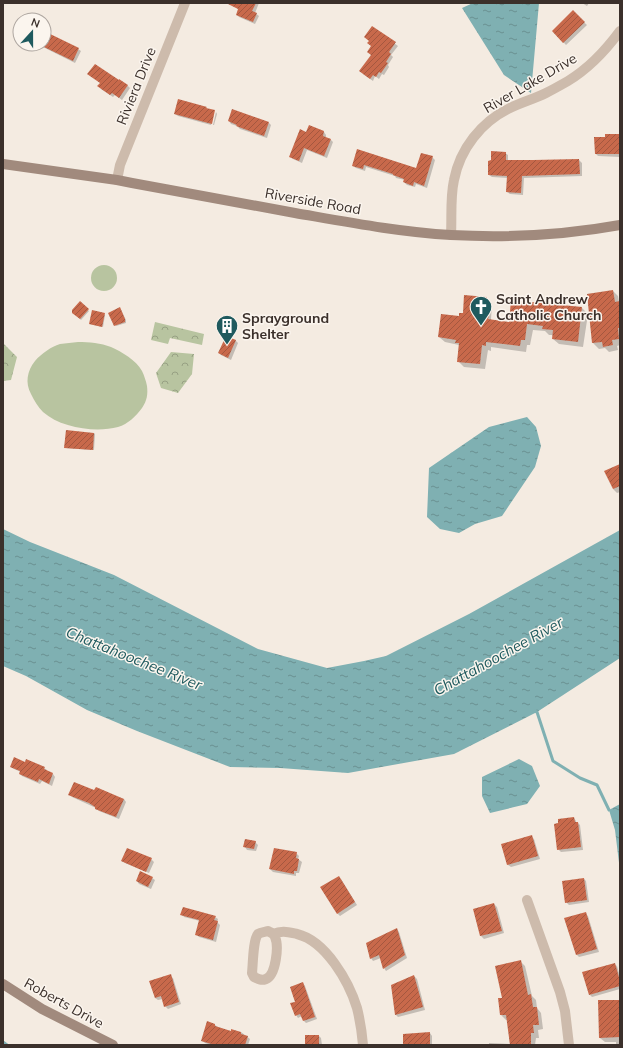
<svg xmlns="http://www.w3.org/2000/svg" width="623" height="1048" font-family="Mulish,sans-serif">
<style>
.green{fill:#b8c4a0}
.park{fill:url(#park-crowns)}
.water{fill:url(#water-ripples)}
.shadow{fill:#0003}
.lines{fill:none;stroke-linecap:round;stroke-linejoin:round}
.stream{stroke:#7fb0b2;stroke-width:3}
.building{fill:url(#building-hatch)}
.street{stroke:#cdbbac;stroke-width:10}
.secondary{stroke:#a18a7d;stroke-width:10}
.labels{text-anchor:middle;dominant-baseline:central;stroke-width:3;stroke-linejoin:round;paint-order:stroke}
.street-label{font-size:14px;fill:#3b302b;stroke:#fbf5ee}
.poi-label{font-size:14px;font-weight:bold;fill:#3b302b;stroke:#fbf5ee;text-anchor:start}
.water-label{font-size:15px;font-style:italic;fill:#1f5a5e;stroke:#fbf5ee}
</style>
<defs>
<pattern id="park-crowns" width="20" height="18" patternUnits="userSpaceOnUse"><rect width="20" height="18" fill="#b8c4a0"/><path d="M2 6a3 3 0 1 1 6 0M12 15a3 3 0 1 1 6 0" fill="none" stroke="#97a083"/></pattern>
<pattern id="water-ripples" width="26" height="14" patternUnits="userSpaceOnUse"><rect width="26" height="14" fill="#7fb0b2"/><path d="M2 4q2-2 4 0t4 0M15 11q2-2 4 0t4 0" fill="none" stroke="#699091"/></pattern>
<pattern id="building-hatch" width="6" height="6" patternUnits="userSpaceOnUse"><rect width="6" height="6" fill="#c8694b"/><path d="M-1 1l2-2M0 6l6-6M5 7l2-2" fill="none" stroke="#a4573f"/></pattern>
</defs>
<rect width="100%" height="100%" fill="#f4ebe1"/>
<path class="green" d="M91 278a13 13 0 1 1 26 0a13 13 0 1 1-26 0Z
M78 342C89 342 101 343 111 347 122 352 136 360 142 371 144 375 146 381 147 386 148 394 147 401 142 408 136 416 128 424 118 427 96 433 61 428 43 412 38 407 34 400 31 394 25 383 27 371 35 361 42 353 51 347 60 344 66 343 72 343 78 342Z"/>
<path class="park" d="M155 322 204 334 202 345 170 338 168 344 151 340Z
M3 343 17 357 11 380 3 381Z
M171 352 194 354 192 374 178 393 161 388 156 373Z"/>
<path class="water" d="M473 3H539L531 93 504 75 462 8Z
M527 417 536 427 541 446 535 467 502 516 475 524 459 533 440 529 427 517 429 468 489 427Z
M3 529 30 542 114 575 258 649 327 668 364 661 386 656 469 614 620 530V658L537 712 454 754 348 773 280 768 230 767 137 731 87 710 26 676 3 666Z
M519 759 532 766 540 786 527 804 490 813 482 796V777Z
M620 804V871L615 830 609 810Z"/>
<path class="shadow" d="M240 3H259L255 13 259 16 255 24 239 17 237 15Z
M582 3H589L587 6Z
M573 12 587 25 566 45 553 31Z
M372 27 398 46 391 55 393 57 388 65 389 67 384 75 382 74 379 79 375 76 373 81 363 74 372 55V46L370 41 365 37Z
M44 38 78 49 81 51 75 63 43 47 41 45V44H44Z
M100 83 127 85 130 88 122 100 115 95 113 97 101 89Z
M206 108 208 110 215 112H214L211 125 178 116 175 114Z
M216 112 217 114 214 125H213Z
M229 121 269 123 271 125 267 138 240 129 237 126 231 124Z
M310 127 324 132 326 135V138L331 140 333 142 327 158 307 150 302 163 293 159 290 156 307 133Z
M620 135V157L598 156 596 154Z
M358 150 417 169 432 157 435 160 427 188 416 184 415 187 407 185 404 182 405 180 396 178 395 176 366 167 365 171 356 168 353 166Z
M505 153 508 155V161L579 160 582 163V176L524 178 523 195 510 194 507 192 508 178 492 177 489 175 492 160Z
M613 291 618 296 619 302H620V345L617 346 618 350 609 352 605 348 599 349 593 343 588 294Z
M487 298 492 304 491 319 492 321 510 323 512 301 582 308 588 314 583 347 559 344 553 339V335H549L545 331 533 330 530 345H527L526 352 491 347V351L488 350 485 369 464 367 458 361 459 345 445 342 439 337 459 317Z
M80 303 89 311 81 320 73 312Z
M121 310 126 320V323L116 326 115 325Z
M104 314 105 315 103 327 90 324Z
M227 337 236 341 238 343 231 360 221 355 219 353Z
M94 433 95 434 94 450 66 448 65 447Z
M620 465V492L617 493 613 489Z
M25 763 44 768 47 770V772L53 774 55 777 52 786 42 781 40 784 22 776 20 774 21 772 14 769 11 767Z
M95 792 124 799 126 802 119 819 99 811 96 808 72 797 70 794Z
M574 818 576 821V823H578L580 825 583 850 561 852 558 849Z
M531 836 534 839 540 859 511 867 508 865 502 845Z
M255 842 258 845 256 851 247 850 245 847Z
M296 853 299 856 298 859 302 862 299 873H296V876L273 872 270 869Z
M151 859 154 862 149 873 125 863 122 861Z
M152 878 155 880 151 889 139 884 137 881Z
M341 879 357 905 340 916 337 913Z
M584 879 586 881 589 902 569 905 566 902Z
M494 904 497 907 504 933 484 939 481 936 474 909Z
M585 913 588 916 599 952 579 957 577 955Z
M182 914 215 917 218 919 217 922 220 925 216 942 199 937 196 934 200 921 184 917Z
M397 929 399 932 407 958 386 971 384 968 381 958 373 961 371 958Z
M520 961 525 966 532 996 536 1000 537 1008 541 1013 543 1029 538 1030 539 1038H536L535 1045H489V1043L510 1044 508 1020H506L501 1015 500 999H503Z
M614 964 617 966 620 977V989L592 997 590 995Z
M170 976 173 978 181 1004 168 1009 165 1006 163 999 158 1000 155 998 150 982Z
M414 976 417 979 425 1010 398 1017 396 1015 392 986Z
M303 983 305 986 317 1019 306 1023 304 1021 302 1016 298 1018 296 1015V1002Z
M620 1001V1045H616V1042H605L600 1038Z
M215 1025 218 1027 231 1032H241L250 1039 248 1045H211L205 1043 202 1041Z
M430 1033 432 1036V1045H404Z
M319 1036 321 1038 322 1045H306Z"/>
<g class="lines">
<path class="stream" d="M534 711 537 712 553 761 580 778 597 785 609 810
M3 1042 7 1045"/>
</g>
<path class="building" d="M226 3H256L252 11 257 13 253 22 236 15 238 9Z
M573 10 585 22 563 43 552 31Z
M372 26 396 42 389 52 391 54 386 62 388 63 381 73 379 72 376 77 373 75 370 79 359 71 371 55 367 52 371 46 367 43 369 41 364 37Z
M44 31 79 48 73 61 44 47Z
M95 64 119 80V79L128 85 119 98 112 93 110 95 97 86 100 83 87 74Z
M178 99 207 107 206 108 215 110 212 124 174 114Z
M232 109 269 122 264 136 236 126 237 125 228 121Z
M309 125 324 131 323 136 331 139 324 156 304 148 299 161 289 157 300 129 306 132Z
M605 134H620V154H595L594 137H605Z
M357 149 416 168 421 153 433 156 424 186 414 182 413 186 403 182 404 179 393 175V174L364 165 363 169 352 166Z
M491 151 506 152V160H533L579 159 580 174 522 176 521 193 506 192 507 176 488 175V161L491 160Z
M613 290 615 302 620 301V328H618L619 339 612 340 613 345 603 347 602 342 592 343 587 294Z
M464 295 487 297 485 315 489 316 488 319 509 322 511 300 582 307 578 342 552 339 553 330 542 329 543 326 527 324 525 340H521L520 346 486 342V346L482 345 480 364 457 362 459 343H455L456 340 438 337 441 314 459 316V313H463Z
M80 301 89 309 80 319 72 313V310Z
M120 307 125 319V322L114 326 108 313Z
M92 310 105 313 102 327 89 324Z
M226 336 236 340 228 358 218 353Z
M66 430 94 433 93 450 64 448Z
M620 464V486L613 489 604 471Z
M14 757 25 762 26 759 45 767 44 769 53 773 49 784 39 779 38 782 19 774 20 771 10 767Z
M74 782 94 790 96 787 124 799 116 817 95 809V807L89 803 68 795Z
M574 817 575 822H578L581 847 557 850 554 824 558 823V819Z
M532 835 538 856 507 865 501 844Z
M245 839 256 841 254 849 243 847Z
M127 848 152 858 146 872 121 861Z
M274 848 297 852 296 858 299 859 297 871H294V874L269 869Z
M140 871 153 877 148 887 136 881Z
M339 876 355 902 337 914 320 887Z
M584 878 587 900 565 903 562 881Z
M494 903 502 931 480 936 473 909Z
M183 907 216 916 214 920 218 921 213 940 195 935 199 920 180 915Z
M586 912 597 949 576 955 564 918Z
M397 928 405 955 383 969 379 955 370 959 366 943Z
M521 960 528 995 531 994 533 1007H537L539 1025H533L534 1033H531V1045H510L506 1015H500L498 998H502L495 966Z
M615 963 620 981V986L589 995 582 972Z
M171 974 179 1002 164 1007 161 996 155 998 149 981Z
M414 975 423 1007 395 1015 391 985Z
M303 982 315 1017 303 1021 300 1014 295 1016 290 1003 295 1002 290 987Z
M598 1000H620V1037L599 1038Z
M207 1021 215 1024V1026L231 1031V1029L241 1032V1034L248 1036 245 1045H215L201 1041Z
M430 1032V1045H403V1034Z
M305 1035H319V1045H305Z"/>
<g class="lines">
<path class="street" d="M117 180 120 165 185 3
M451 235C452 217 450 198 454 180 460 149 481 122 510 108 522 102 534 99 546 93 554 89 561 85 568 81 588 69 606 50 620 31
M527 900 560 992 565 1011 569 1045
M268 931C271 933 274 933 275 937 279 946 276 975 266 979 261 981 258 979 254 977L252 973C253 964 253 940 258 934 261 932 265 932 268 931Z
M273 934C282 930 288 932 297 934 326 941 349 982 357 1008 360 1020 362 1033 363 1045"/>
<path class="secondary" d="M3 164 117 180 132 183C186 193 241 203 295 213 347 222 399 232 451 235 507 238 565 235 620 225
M3 984 42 1009 113 1045"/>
</g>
<defs>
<g id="church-pin" transform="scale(1.15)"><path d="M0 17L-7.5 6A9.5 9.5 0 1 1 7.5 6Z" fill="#1f5a5e" stroke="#fbf5ee"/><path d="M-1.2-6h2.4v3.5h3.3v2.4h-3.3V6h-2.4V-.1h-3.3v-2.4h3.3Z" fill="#fff"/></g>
<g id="building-pin" transform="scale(1.15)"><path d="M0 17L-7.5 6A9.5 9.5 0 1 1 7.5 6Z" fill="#1f5a5e" stroke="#fbf5ee"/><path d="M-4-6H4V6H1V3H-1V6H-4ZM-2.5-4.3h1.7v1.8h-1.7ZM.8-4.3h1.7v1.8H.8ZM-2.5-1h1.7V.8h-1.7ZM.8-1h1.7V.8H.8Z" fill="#fff"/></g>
</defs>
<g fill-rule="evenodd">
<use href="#church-pin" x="481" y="307"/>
<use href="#building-pin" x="227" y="326"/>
</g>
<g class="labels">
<g class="street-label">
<text transform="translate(530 83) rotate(-30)">River Lake Drive</text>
<text transform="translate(136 86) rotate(-68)">Riviera Drive</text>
<text transform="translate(313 201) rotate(10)">Riverside Road</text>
<text transform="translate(64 1003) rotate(29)">Roberts Drive</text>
</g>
<g class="poi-label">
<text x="496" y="299">Saint Andrew<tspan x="496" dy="16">Catholic Church</tspan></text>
<text x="242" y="318">Sprayground<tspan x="242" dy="16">Shelter</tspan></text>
</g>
<g class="water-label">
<text transform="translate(498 656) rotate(-29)">Chattahoochee River</text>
<text transform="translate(134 658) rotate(22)">Chattahoochee River</text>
</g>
</g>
<rect width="623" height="1048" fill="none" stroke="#3b302b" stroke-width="8"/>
<g transform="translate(32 32) rotate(21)"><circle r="19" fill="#fbf5ee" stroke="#aea6a0"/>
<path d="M0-3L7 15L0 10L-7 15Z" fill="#1f5a5e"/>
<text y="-6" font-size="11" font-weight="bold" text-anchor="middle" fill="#3b302b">N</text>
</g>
</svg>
